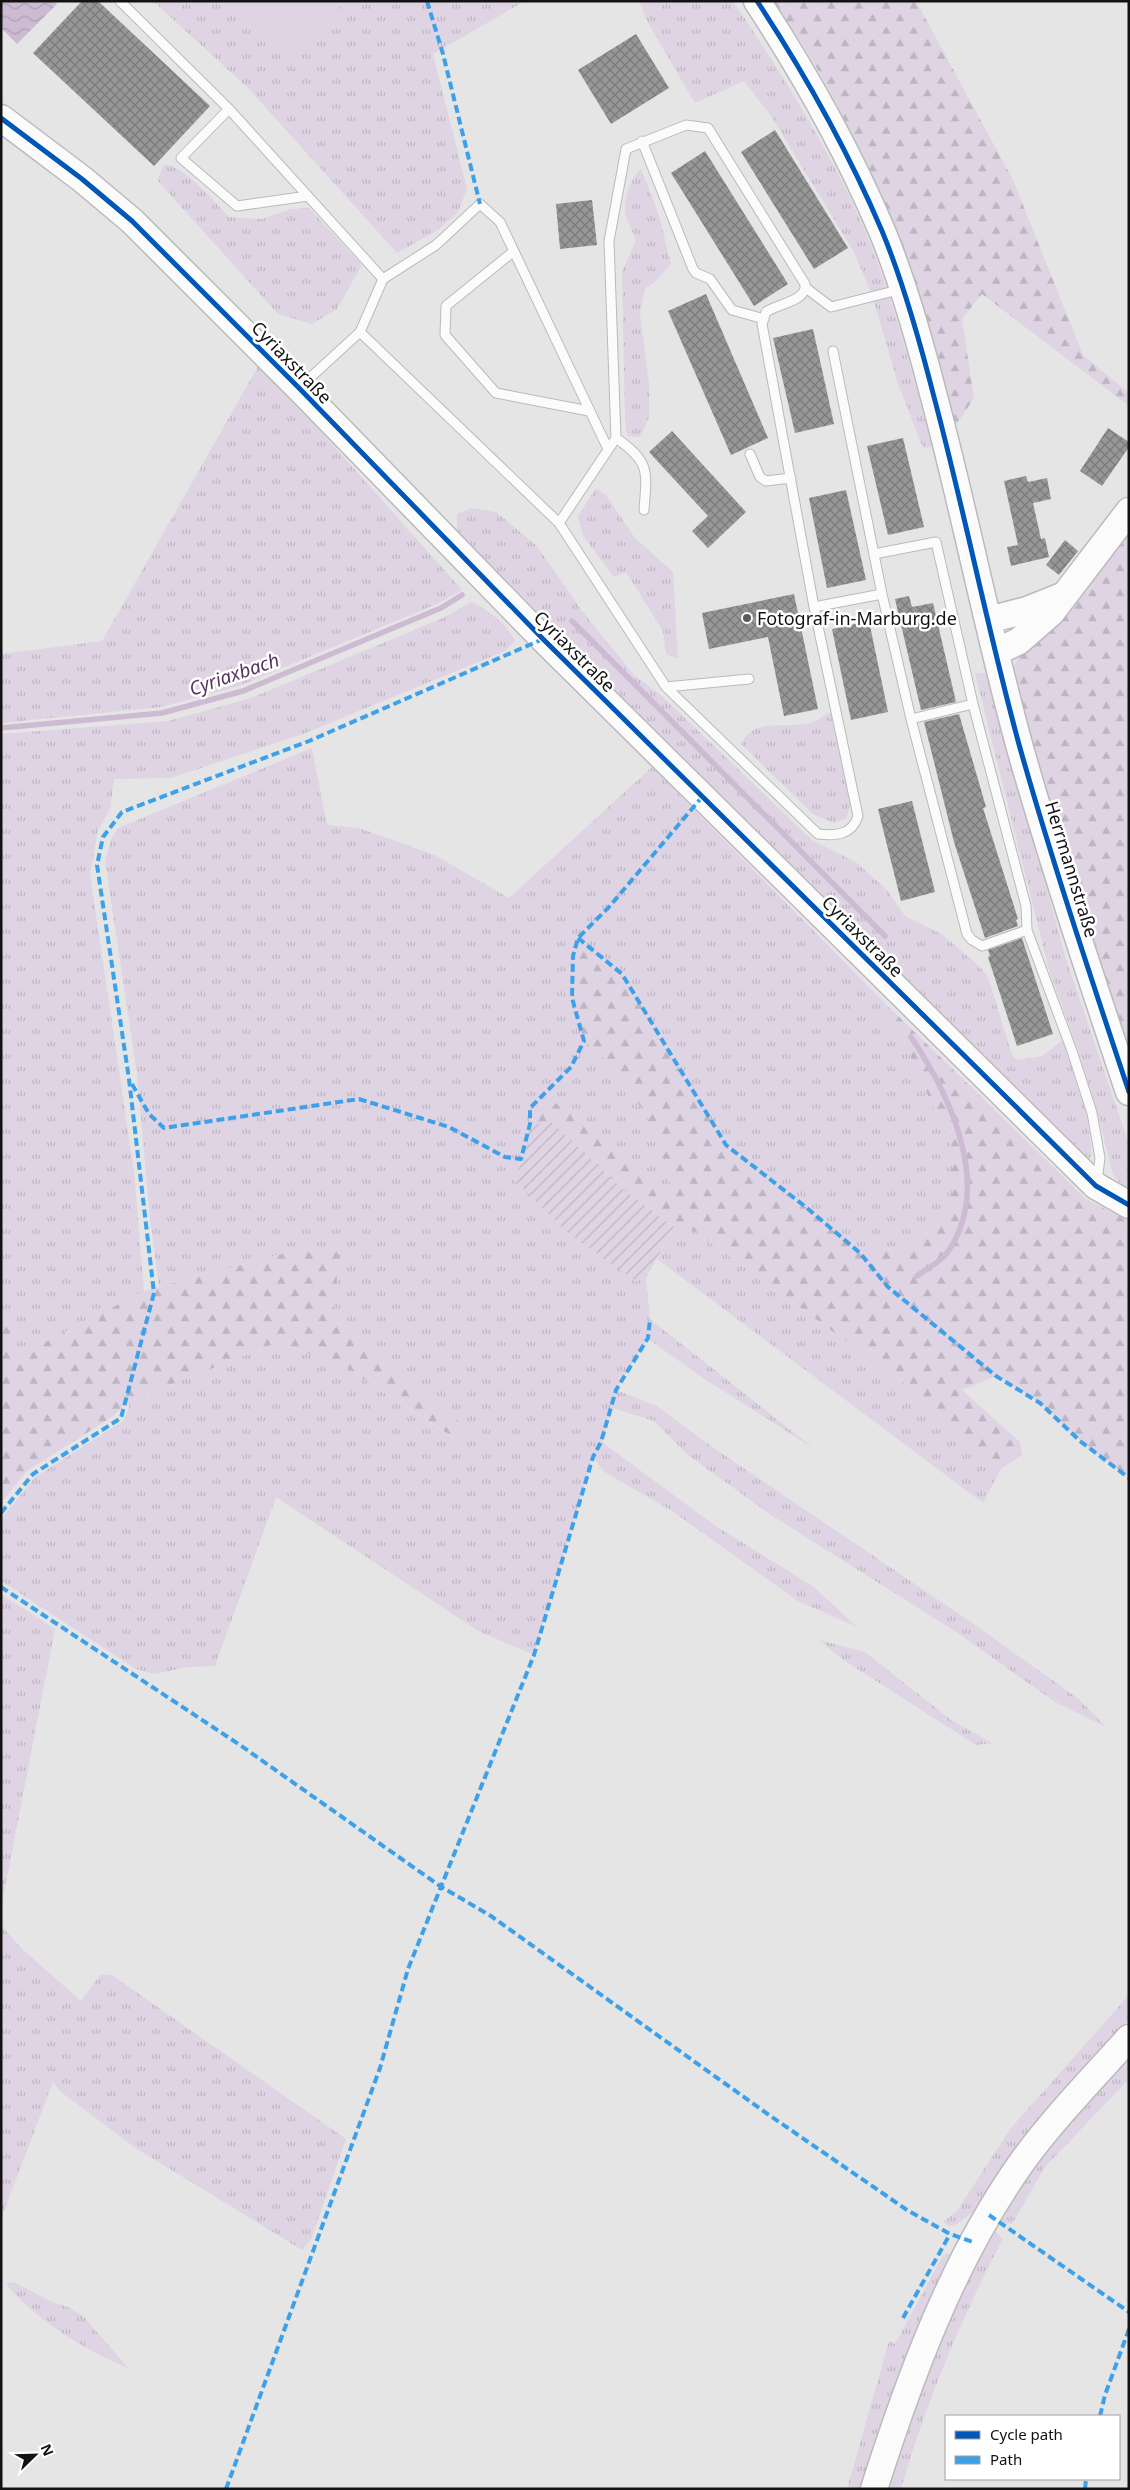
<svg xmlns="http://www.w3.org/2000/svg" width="1130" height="2490" font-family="'Noto Sans',sans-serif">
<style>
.grass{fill:url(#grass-tufts)}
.forest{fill:url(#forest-firs)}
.park{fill:#dfd4e3}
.garden{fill:url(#garden-furrows)}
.water{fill:url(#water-waves)}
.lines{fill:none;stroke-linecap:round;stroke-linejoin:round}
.stream{stroke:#ccbbd2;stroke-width:5.5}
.building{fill:url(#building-cross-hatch)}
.lane-casing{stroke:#bbbabb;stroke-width:11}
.secondary-casing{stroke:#bbbabb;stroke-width:29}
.lane{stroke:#fbfbfb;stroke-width:9}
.secondary{stroke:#fbfbfb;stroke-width:26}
.quiet{stroke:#3da1ea;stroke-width:4;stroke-dasharray:8 4;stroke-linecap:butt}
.cycleway-casing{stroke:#fff;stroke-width:8}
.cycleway{stroke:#0057b8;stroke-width:5}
.poi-dot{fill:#5d5c5d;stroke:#fff;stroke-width:2}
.labels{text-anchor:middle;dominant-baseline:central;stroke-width:5;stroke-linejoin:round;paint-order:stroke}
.street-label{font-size:18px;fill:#131213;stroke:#fff}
.poi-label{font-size:18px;fill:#131213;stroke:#fff;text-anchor:start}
.water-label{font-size:19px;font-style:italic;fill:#55355f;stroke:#fff}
</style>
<defs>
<pattern id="grass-tufts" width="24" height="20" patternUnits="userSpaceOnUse" patternTransform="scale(1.25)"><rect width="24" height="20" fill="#dfd4e3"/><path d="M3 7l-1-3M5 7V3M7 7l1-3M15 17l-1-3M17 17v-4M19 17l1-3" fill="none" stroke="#beb5c2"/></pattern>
<pattern id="forest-firs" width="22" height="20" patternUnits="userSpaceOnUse" patternTransform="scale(1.25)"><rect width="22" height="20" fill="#dfd4e3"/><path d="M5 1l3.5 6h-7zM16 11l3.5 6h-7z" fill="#beb5c2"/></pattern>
<pattern id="garden-furrows" width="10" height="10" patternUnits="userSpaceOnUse" patternTransform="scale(1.25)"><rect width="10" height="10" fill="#dfd4e3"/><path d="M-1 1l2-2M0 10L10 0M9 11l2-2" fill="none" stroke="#beb5c2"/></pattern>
<pattern id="water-waves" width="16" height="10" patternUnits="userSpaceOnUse" patternTransform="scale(1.25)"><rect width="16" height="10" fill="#ccbbd2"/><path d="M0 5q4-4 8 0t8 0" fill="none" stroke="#aea0b3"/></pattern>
<pattern id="building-cross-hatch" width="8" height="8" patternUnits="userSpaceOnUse" patternTransform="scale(1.25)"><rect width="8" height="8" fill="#989798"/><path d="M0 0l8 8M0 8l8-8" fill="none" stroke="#7b7a7b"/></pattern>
</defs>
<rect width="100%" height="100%" fill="#e6e5e6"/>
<path class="grass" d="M153 1H525L433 54 467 189 458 212 438 230 397 253 248 88Z
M639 1H733C784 77 836 159 870 243 896 309 914 378 932 447L923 448 898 384 872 295 854 252 771 116 744 81 695 103 648 23Z
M164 165C186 166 213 201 229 217L262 219 291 209 309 208 362 265 337 309 312 324 278 314 157 180Z
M641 169 659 215 671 264 656 281 645 289 640 314 649 384V418L640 437 627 436 625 419 622 272 636 240C633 232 629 225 626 217 622 203 630 178 641 169Z
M260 363 462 590 437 604 239 686 162 707 1 723V654L102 641Z
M596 488 606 495 635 538 673 572 678 659 666 654 663 631 626 572 614 577 583 536 578 516Z
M471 508 496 512 537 546 582 611 634 675 662 696 812 840 857 863 887 890 905 916 943 935 981 968 988 977 1012 1055 1017 1060 1042 1056 1063 1040 1087 1116 1092 1155 1088 1159 573 648 457 530V514Z
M471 602C488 609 506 624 515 641L505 651 303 734 171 778 114 779 110 809 98 830 90 874 134 1172 144 1291 18 1356 1 1310V734L168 721 251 698 445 617Z
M975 673H986L998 708 1066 959 1129 1144V1185L1124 1187 1113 1175 1098 1115 1075 1041 1049 970Z
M830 712 851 799 847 818 834 823 814 815 741 744C753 718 782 728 805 724 815 723 822 717 830 712Z
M312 748 327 825 359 828 435 855 509 898 652 767 889 1007 885 1019 900 1033 952 1149V1199L934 1229 905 1246 860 1253 807 1208 726 1145 622 974 584 1040 616 1069 654 1128 669 1178 670 1192H661L641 1171 575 1115 530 1108V1124L515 1181 636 1281 646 1278 650 1319 816 1450 703 1378 648 1339 616 1390 657 1406 705 1442 971 1622 1080 1700 1106 1727 1055 1702 956 1632 768 1513 688 1455 654 1421 612 1408 602 1442 714 1525 814 1587 857 1627 798 1601 675 1513 603 1471 593 1457 534 1655 478 1631 276 1497 215 1666 188 1667 154 1674 136 1669 1 1581V1519L35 1477 123 1421 129 1408 127 1402 276 1343 340 1364 455 1439 387 1369 333 1318 339 1248 289 1252 159 1287 150 1219 137 1074 105 861 111 840 118 828Z
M674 1227 696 1232 905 1384 1001 1469 983 1503 657 1259Z
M1 1594 55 1629 1 1909Z
M819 1640 865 1652 951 1720 992 1743 976 1745 842 1659Z
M1 1925 21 1948 81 2001 100 1975H112L346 2139 311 2240 302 2250 137 2149 61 2092 53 2082 1 2219Z
M1129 1995V2019L1069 2086 974 2211 957 2224 949 2226 943 2222 956 2212 1011 2128Z
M1129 2049V2079L1045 2167 1012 2224 1003 2223 996 2213Z
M993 2230 1003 2239C961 2318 926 2403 901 2489H880L936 2338Z
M953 2253 883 2423 860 2489H847L889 2341 895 2344 943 2255Z
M14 2282 50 2301 70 2308 84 2317 129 2369C83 2348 39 2323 6 2284Z"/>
<path class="forest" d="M772 1H916L1013 180 1083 355 1129 393V406L982 294 962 319 974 398 951 433C905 285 869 126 772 1Z
M1129 526V1055L1026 730 1012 669 1021 653Z
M578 938 622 974 726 1145 807 1208 860 1253 905 1246 934 1229 952 1199V1149L900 1033 885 1019 889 1007 1086 1199 1129 1221V1478L1080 1441 1040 1403 996 1376 962 1390 1020 1442 1022 1455 1001 1469 905 1384 696 1232 674 1227 624 1190 552 1124H530V1108L543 1096 575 1115 641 1171 661 1192H670L669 1178 654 1128 616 1069 584 1041 572 998 573 956Z
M340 1248 333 1318 387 1369 465 1426 456 1439 340 1364 276 1343 127 1402 115 1415 27 1471 1 1503V1310L18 1356 144 1291 289 1252Z"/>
<path class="park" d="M226 1H345L287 59Z"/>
<path class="garden" d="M552 1123 624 1190 674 1227 646 1278 636 1281 567 1232 515 1181 530 1124Z"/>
<path class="water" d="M1 1H54L57 4 17 44 1 28Z"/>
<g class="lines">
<path class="stream" d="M572 621 885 936
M1 728 162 713 243 691 441 608 462 595
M911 1037C950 1095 994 1187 947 1253 941 1262 926 1269 917 1276"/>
</g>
<path class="building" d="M82 1H98L210 106 154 166 33 53Z
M636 34 669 88 611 124 578 70Z
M775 130 848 248 814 269 741 152Z
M705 151 788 284 754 306 671 173Z
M592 200 597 245 560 249 556 204Z
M706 294 768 438 731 455 668 311Z
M813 329 834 424 795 433 773 338Z
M1108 428 1129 442V447L1102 486 1080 471Z
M672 431 746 512 708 548 692 531 708 516 649 452Z
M903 438 924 527 888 535 867 446Z
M1026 476 1028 482 1047 478 1051 499 1033 503 1041 539 1045 538 1049 557 1011 566 1007 547 1018 545 1004 481Z
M846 490 866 580 827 588 809 498Z
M1065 540 1078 551 1059 575 1046 565Z
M794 594 818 709 784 716 768 637 709 649 702 613Z
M909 596 912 607 933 603 956 702 921 710 895 599Z
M869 621 888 712 851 720 832 629Z
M959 714 986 807 983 808 1018 919 1016 920 1018 926 985 938 954 842 924 722Z
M912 801 935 892 901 901 878 809Z
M1022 938 1053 1034 1017 1046 988 957 990 956 988 950Z"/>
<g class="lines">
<g class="lane-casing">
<path id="lane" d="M120 1 229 109 383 279
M229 109 181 158 237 206 308 196
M642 141 693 269 696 273 710 279 732 310 764 319
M514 251 446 306 445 335 496 393 589 411
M806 288 831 307 902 289
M360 332 559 523 666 687 749 679
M301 386 360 332 383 279 436 245 480 204 500 222 608 449
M616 438C650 462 647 470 644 510
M750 454 760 477 766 481 791 478
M559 523 616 438 609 241 626 149 686 125 708 128 805 284C808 301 777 304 766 312L762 324 814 607 858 816C852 835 836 836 818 834L666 687
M874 554 936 542 973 704 1026 906 1027 930
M882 594 911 719 967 934 972 940 982 946 1027 930 1072 1051 1092 1113 1100 1158 1097 1181
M814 607 882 594 833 351
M911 719 973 704"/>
</g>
<g class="secondary-casing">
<path id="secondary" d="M757 1C805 74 848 151 882 231 904 284 920 342 934 397 965 513 988 632 1020 748 1053 864 1091 978 1129 1092
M1 118 82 179 132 221 299 388 543 639 1096 1186 1129 1205
M988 620 1027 610 1062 596
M997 652 1019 641 1051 613 1129 511
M874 2489C910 2376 953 2259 1022 2162 1054 2118 1093 2078 1129 2038"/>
</g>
<use href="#lane" class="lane"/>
<use href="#secondary" class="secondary"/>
<path class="quiet" d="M427 1 443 54 480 204
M578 938 622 974 726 1145 807 1208 860 1253 888 1287 996 1376 1040 1403 1080 1441 1129 1478
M132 1084 149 1114 164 1128 359 1099 449 1127 505 1157 521 1159 530 1124V1108L571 1067 584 1041 572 998 573 956 578 938 609 907 702 797
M1 1513 33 1474 121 1418 154 1293 129 1079 97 865 103 837 122 812 309 741 543 639
M1 1587 240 1745 440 1886 491 1916 769 2115 907 2210 950 2234 973 2242
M989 2215 1129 2312
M903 2318 950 2234
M1100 2416 1105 2395 1129 2329
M226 2489 380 2068 408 1969 534 1655 593 1457 601 1442 616 1390 648 1338 650 1319
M1085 2489 1086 2479"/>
<g class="cycleway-casing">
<path id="cycleway" d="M757 1C805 74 848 151 882 231 904 284 920 342 934 397 965 513 988 632 1020 748 1053 864 1091 978 1129 1092
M1 118 82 179 132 221 299 388 543 639 1096 1186 1129 1205"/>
</g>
<use href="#cycleway" class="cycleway"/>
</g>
<circle class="poi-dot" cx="747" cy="618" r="5"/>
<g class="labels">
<g class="street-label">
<text transform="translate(292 362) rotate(46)">Cyriaxstraße</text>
<text transform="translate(575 651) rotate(45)">Cyriaxstraße</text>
<text transform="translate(1072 869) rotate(73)">Herrmannstraße</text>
<text transform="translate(863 936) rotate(45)">Cyriaxstraße</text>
</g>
<g class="poi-label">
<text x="757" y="618">Fotograf-in-Marburg.de</text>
</g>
<g class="water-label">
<text transform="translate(234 674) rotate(-19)">Cyriaxbach</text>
</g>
</g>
<rect width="1130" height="2490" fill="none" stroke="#131213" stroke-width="5"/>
<rect x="945" y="2415" width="175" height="65" fill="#ffffff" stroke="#a1a0a1"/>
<rect x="955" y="2431" width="25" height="8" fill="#0057b8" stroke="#a1a0a1"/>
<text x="990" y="2440" font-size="15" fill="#131213">Cycle path</text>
<rect x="955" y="2456" width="25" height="8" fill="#3da1ea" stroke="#a1a0a1"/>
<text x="990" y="2465" font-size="15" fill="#131213">Path</text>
<g transform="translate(35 2455) rotate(67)" stroke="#ffffff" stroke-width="4" paint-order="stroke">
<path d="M0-4L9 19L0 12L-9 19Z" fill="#131213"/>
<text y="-8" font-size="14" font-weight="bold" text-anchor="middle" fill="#131213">N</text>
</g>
</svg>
